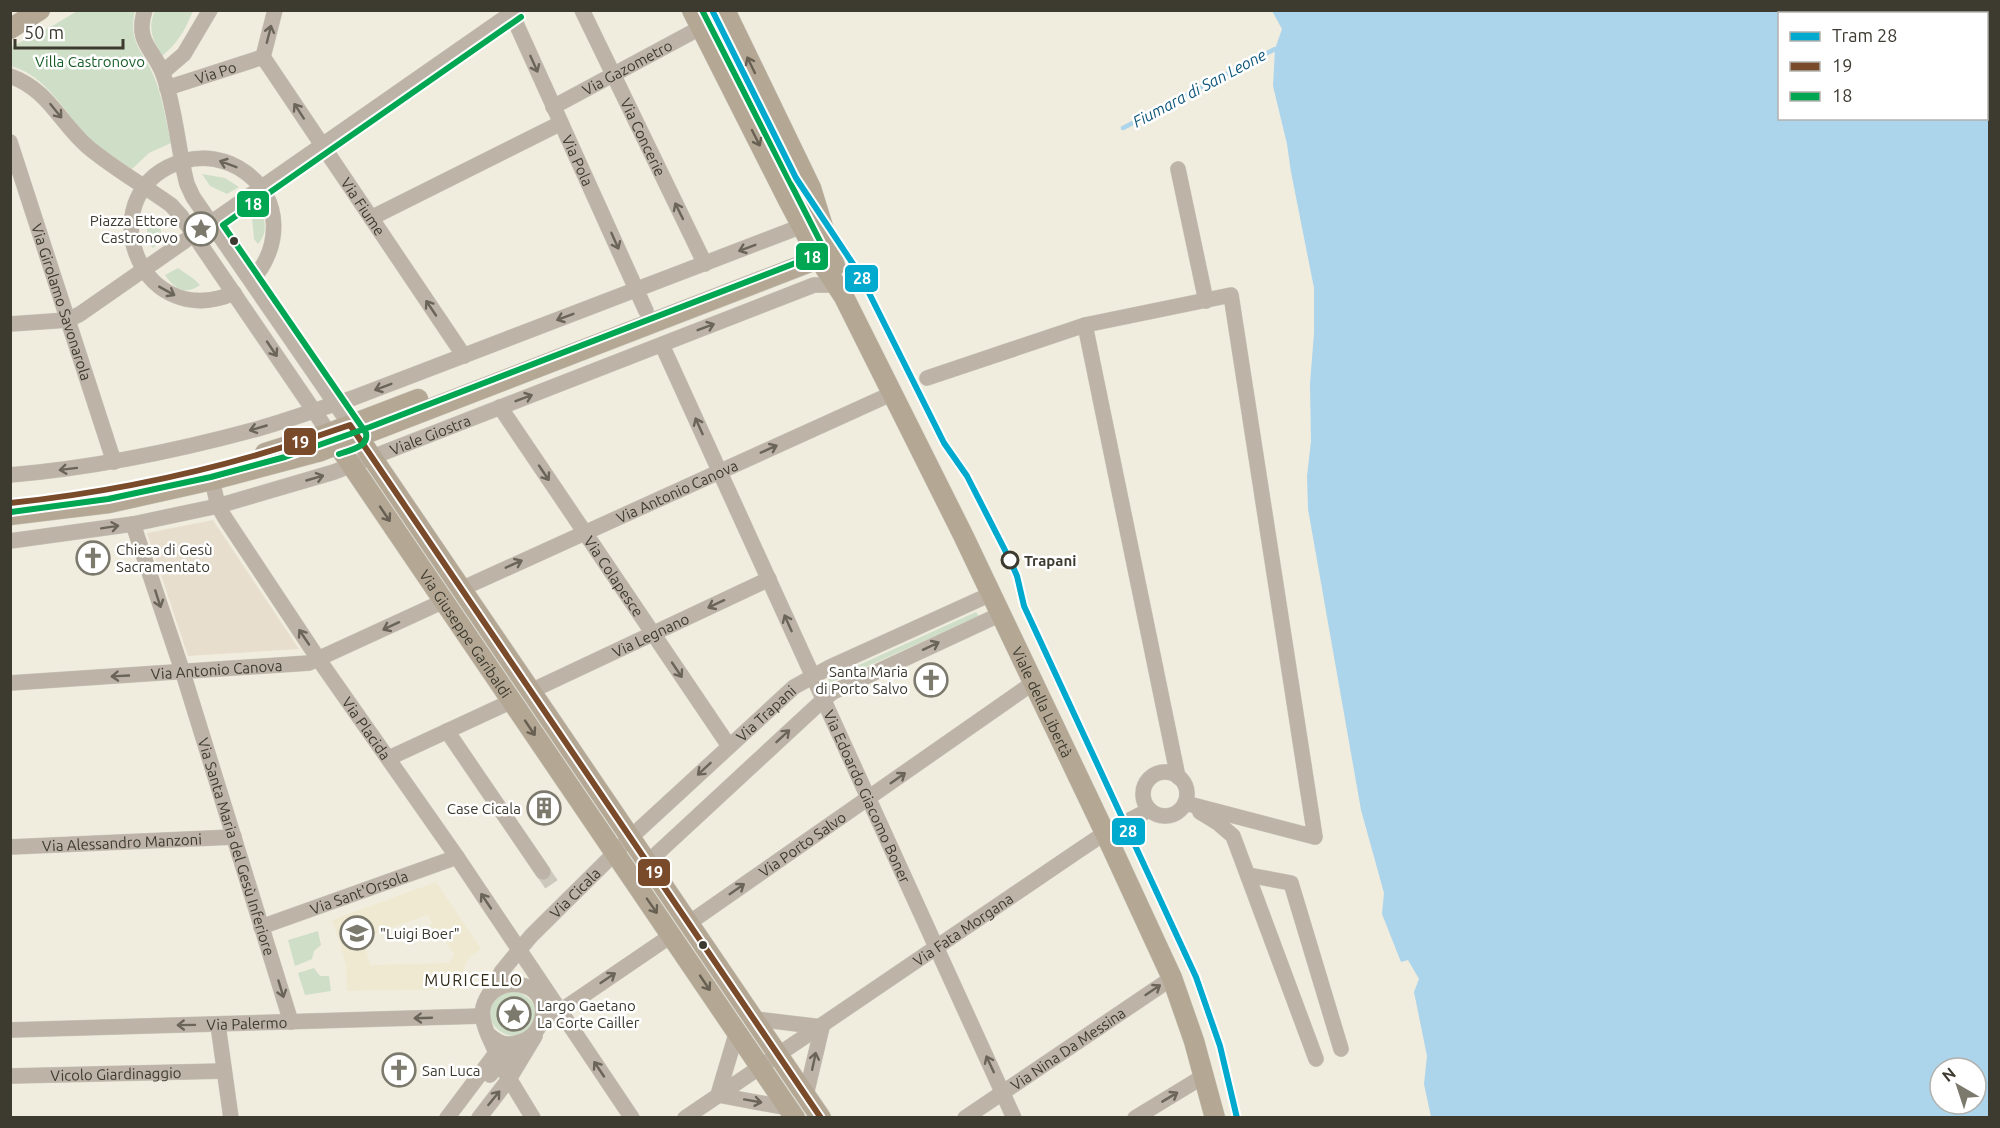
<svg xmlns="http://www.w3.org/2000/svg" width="2000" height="1128" font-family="Ubuntu,sans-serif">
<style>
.commercial{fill:#e8dece}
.built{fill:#eee9d0;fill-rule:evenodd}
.green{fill:#cedec7;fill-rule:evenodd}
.water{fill:#acd4ea;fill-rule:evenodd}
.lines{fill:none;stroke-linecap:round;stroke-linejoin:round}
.stream{stroke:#acd4ea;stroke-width:4.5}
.minor-tunnel{stroke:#ccc9bc;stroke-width:15;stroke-dasharray:15 8;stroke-linecap:butt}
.minor-casing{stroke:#cbc8bd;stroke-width:16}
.major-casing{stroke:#cbc8bd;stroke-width:21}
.minor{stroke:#bdb3a6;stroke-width:15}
.major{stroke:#b4a895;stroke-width:20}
.bus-1-casing{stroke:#fff;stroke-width:10}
.bus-2-casing{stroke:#fff;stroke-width:10}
.bus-1{stroke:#7a4b2a;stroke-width:6}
.bus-2{stroke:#00a651;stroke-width:6}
.tram-1-casing{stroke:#fff;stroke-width:10}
.tram-1{stroke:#00a9ce;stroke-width:6}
.oneway{stroke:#6a6459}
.oneway2{stroke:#676053}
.bus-dot{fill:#3d3a2f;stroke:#fff;stroke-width:2}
.stop-dot{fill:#fff;stroke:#3d3a2f;stroke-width:3}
.labels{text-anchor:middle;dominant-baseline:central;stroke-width:5;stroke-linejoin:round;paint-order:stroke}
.park-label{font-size:15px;fill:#185d27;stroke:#fff}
.street-label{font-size:15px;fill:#3d3a2f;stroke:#fff}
.poi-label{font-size:15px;fill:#3d3a2f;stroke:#fff;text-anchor:start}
.stop-label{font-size:15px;font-weight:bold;fill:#3d3a2f;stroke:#fff;text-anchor:start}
.water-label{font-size:16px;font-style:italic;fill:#0e577a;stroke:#fff}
.neighbourhood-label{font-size:16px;letter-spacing:1.5px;fill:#332d18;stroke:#fff}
.line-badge{stroke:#fff;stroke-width:2}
.badge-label{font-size:16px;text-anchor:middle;font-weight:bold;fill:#fff}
</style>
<rect width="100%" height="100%" fill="#f0eddf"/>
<path class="commercial" d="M213 520 299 649 188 656 147 533Z"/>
<path class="built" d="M436 882 481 949 469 958 463 970 461 989 347 991 346 967 341 945 332 920ZM427 915 433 923 430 925 442 942 445 940 454 954 450 963 370 965 363 938Z"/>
<path class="green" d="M77 11H135C127 43 145 53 155 79 163 100 166 122 171 143L149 153 132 169C116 158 100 149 87 135 62 110 47 76 11 66V47L54 25Z
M155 11H193C185 30 178 43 162 56 153 40 147 28 155 11Z
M202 174 225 178 239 187 227 194 210 186Z
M261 211C266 222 267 234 258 244L254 239 252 217Z
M150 213 159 222 163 240 153 248 147 243V229Z
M178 268C186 274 193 277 200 285 185 296 174 288 165 275Z
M976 612 979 616 830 683 828 679Z
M318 931 321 945 314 951 312 959 295 966 288 940Z
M314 968 320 976H329L331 991 305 995 298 973Z
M509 990C525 993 541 1002 533 1022 518 1059 460 1013 509 990ZM513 1001 523 1007 524 1014 510 1025 503 1021 500 1014 505 1003Z"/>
<path class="water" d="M1272 11H1989V1117H1431L1424 1084 1427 1056 1414 992 1419 979 1408 960 1401 962 1382 914 1384 893 1361 810 1308 509 1307 476 1311 441 1310 384 1314 333V288L1291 172 1287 144 1273 86 1275 49 1282 29ZM1780 14H1986V118H1780ZM1940 1068H1976V1104H1940Z
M500 1013a12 12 0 1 1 24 0a12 12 0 1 1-24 0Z"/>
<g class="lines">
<path class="stream" d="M1123 128 1275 49"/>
<path class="minor-tunnel" d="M543 872 556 891"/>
<g class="minor-casing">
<g id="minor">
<path d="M145 10C134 42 154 49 163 74 175 106 178 150 187 184L193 197 350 425"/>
<path id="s1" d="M510 10 646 311"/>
<path id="s2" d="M582 10 705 264"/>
<path id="s3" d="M263 57 464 356"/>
<path d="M263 57 275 10"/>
<path d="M163 72 184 54 210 10"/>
<path d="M10 76C49 90 59 122 88 147 113 168 143 185 171 205L181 216 329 433"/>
<path id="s4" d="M167 88 263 57"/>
<path id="s5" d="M553 107 700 28"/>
<path id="s6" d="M10 142 114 462"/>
<path d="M1178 169 1206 301"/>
<path d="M371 218 561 123"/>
<path d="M234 293C136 335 87 188 184 161 204 155 227 159 245 172 283 199 281 248 252 280"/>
<path d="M10 324 68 320 80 314 516 10"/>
<path d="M1085 325 1178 777"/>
<path id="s7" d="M662 345 1014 1118"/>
<path d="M927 378 1085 325 1231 295 1315 837 1185 803"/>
<path id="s8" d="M500 407 729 746"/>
<path d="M10 475C94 468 176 451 257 429 289 420 321 408 353 398L802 226"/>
<path id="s9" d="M212 480 218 506 225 518 319 660 457 857 632 1118"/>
<path id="s10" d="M133 524 183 673 291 1022"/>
<path id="s11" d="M10 541 133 524 218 506 334 472 814 285H837"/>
<path id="s12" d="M461 589 891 394"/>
<path id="s13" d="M10 683 309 663 444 601"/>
<path id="s14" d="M531 691 769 579"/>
<path d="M447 731 543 872"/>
<path d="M389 758 512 701"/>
<circle cx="1165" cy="794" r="22"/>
<path d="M1200 812 1218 823 1233 836 1316 1059"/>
<path id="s15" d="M10 847 234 837"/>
<path d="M648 862 823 700 833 692 1001 614"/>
<path d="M1248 875 1291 883 1341 1049"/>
<path id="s16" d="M689 923 1033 683"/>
<path id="s17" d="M261 927 457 857"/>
<path id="s18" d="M487 998 502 971 531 936 631 837 794 687 830 667 991 594"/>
<path d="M553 1016 672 935"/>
<path d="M756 1019 822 1027"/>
<path d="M218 1025 231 1118"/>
<path id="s19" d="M10 1030 482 1016"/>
<path d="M505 1072 533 1118"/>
<path d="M490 1075 500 1063 525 1043"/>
<path id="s20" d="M10 1076 224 1071"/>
<path d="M718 1095 788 1108"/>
<path d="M718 1095 737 1031"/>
<path d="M806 1095 822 1027"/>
<path d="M447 1118 496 1053C492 1042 484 1030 483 1018 479 996 501 981 521 985 551 990 549 1034 520 1042 515 1044 507 1045 502 1043 498 1042 493 1038 490 1036"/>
<path d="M479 1118 509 1079 535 1036"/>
<path id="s21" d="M685 1118 1078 851 1105 833 1149 810"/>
<path id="s22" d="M965 1118 1172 978"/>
<path d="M1135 1118 1204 1076"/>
</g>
</g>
<g class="major-casing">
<g id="major">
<path id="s23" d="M692 10 788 200 819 259 844 297 963 535 1105 833 1172 978 1194 1041 1215 1118"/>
<path d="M725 10 811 188 835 266"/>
<path d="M10 29 40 10"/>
<path d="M352 428 821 1118"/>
<path id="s24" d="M331 435 795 1118"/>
<path d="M265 453 329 433 418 399"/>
<path d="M10 515 109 503 212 480 321 451 831 254"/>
</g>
</g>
<use href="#minor" class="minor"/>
<use href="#major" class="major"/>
<g class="bus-1-casing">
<path id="bus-1" d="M10 503C126 491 241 464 350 425L821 1118"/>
</g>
<g class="bus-2-casing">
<path id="bus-2" d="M339 454C350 450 369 447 366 433L223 225 521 17
M11 512 108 499 211 477 285 457 370 427 819 254 822 249 821 243 702 10"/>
</g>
<use href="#bus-1" class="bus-1"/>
<use href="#bus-2" class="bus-2"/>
<g class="tram-1-casing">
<path id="tram-1" d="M712 10 796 178 859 273 944 443 967 476 1010 560 1017 576 1024 606 1196 977 1220 1046 1237 1118"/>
</g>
<use href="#tram-1" class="tram-1"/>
</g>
<defs><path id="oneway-shaft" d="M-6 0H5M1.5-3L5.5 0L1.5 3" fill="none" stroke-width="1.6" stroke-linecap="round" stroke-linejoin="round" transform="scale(1.5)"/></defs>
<g class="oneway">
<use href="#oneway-shaft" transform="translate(269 34) rotate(-76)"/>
<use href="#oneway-shaft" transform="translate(534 64) rotate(66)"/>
<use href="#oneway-shaft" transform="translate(56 111) rotate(51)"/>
<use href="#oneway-shaft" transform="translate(299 111) rotate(-123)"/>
<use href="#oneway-shaft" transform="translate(228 164) rotate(-159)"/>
<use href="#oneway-shaft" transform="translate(679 211) rotate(-116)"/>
<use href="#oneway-shaft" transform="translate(615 241) rotate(66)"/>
<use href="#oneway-shaft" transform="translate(747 248) rotate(159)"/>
<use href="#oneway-shaft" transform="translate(167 291) rotate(29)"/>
<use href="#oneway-shaft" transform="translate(431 308) rotate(-124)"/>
<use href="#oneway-shaft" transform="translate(565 317) rotate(159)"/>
<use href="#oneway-shaft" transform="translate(706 327) rotate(-21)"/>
<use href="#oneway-shaft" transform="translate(272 349) rotate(56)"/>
<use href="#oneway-shaft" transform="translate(383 387) rotate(159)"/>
<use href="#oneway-shaft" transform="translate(524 398) rotate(-21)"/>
<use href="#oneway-shaft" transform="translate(699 426) rotate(-114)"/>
<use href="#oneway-shaft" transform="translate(258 428) rotate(164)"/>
<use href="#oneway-shaft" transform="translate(769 449) rotate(-24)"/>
<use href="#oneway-shaft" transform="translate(68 469) rotate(173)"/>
<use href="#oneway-shaft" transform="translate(544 473) rotate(56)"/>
<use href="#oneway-shaft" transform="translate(315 478) rotate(-16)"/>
<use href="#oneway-shaft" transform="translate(110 527) rotate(-9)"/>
<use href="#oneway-shaft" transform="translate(514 564) rotate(-24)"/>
<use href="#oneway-shaft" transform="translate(158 599) rotate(72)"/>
<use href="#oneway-shaft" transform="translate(716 604) rotate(155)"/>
<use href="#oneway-shaft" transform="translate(788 623) rotate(-114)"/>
<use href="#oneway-shaft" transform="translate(391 626) rotate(155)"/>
<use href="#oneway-shaft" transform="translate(304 637) rotate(-124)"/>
<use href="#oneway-shaft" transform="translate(931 646) rotate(-25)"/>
<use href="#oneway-shaft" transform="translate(677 670) rotate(56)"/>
<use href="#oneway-shaft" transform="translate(120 676) rotate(177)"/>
<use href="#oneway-shaft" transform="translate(783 736) rotate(-43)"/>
<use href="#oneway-shaft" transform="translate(704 769) rotate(137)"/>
<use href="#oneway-shaft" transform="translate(898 778) rotate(-35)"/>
<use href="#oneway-shaft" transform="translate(737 889) rotate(-35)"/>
<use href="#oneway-shaft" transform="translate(486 901) rotate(-124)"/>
<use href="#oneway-shaft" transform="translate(608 978) rotate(-34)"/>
<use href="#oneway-shaft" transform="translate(281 989) rotate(73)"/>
<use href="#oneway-shaft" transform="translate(1153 990) rotate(-34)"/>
<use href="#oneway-shaft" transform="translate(423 1018) rotate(178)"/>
<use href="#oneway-shaft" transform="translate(186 1025) rotate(179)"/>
<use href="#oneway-shaft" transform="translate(814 1061) rotate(-78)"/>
<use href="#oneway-shaft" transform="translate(990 1064) rotate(-115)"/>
<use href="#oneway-shaft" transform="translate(599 1069) rotate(-124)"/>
<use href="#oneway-shaft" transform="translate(1170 1097) rotate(-31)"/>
<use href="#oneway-shaft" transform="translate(494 1098) rotate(-51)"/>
<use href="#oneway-shaft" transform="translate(753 1101) rotate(10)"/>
</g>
<g class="oneway2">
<use href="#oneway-shaft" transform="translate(751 65) rotate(-116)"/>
<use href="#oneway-shaft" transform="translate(756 138) rotate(63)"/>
<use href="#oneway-shaft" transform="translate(385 514) rotate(56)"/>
<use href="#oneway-shaft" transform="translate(530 728) rotate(56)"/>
<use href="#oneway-shaft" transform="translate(652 906) rotate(55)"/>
<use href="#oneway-shaft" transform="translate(705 983) rotate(56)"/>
</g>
<defs>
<g id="sight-ring" transform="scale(1.725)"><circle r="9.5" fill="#fff" stroke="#7c796d" stroke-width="1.5"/><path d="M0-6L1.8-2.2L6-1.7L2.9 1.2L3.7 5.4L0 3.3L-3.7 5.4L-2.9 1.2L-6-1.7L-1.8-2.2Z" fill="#7c796d"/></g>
<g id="church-ring" transform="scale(1.725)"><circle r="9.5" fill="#fff" stroke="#7c796d" stroke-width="1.5"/><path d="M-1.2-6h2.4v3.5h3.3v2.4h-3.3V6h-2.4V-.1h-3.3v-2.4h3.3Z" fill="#7c796d"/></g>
<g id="building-ring" transform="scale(1.725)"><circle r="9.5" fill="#fff" stroke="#7c796d" stroke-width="1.5"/><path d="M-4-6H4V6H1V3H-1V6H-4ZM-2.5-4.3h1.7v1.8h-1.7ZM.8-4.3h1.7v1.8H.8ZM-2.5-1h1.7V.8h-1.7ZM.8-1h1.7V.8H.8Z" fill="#7c796d"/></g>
<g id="school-ring" transform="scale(1.725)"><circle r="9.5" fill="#fff" stroke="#7c796d" stroke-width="1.5"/><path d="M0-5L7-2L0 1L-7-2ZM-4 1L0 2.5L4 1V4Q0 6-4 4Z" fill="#7c796d"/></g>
</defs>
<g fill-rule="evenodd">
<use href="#sight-ring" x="201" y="229"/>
<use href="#church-ring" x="93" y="558"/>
<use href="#church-ring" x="931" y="680"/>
<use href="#building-ring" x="544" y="808"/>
<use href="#school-ring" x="357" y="933"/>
<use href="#sight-ring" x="514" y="1014"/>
<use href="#church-ring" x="399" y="1070"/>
</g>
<g class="bus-dot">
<circle cx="234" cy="241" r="5"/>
<circle cx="703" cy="945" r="5"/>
</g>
<circle class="stop-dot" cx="1010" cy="560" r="8"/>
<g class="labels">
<g class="park-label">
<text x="90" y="61">Villa Castronovo</text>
</g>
<g class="street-label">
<text stroke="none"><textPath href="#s5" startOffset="84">Via Gazometro</textPath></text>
<text stroke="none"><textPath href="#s4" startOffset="51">Via Po</textPath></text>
<text stroke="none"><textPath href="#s2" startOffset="141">Via Concerie</textPath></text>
<text stroke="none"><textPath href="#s1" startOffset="165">Via Pola</textPath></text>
<text stroke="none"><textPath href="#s3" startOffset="180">Via Fiume</textPath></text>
<text stroke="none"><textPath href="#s6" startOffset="168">Via Girolamo Savonarola</textPath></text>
<text stroke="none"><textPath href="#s11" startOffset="435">Viale Giostra</textPath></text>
<text stroke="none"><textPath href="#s12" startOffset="237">Via Antonio Canova</textPath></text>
<text stroke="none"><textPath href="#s8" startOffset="204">Via Colapesce</textPath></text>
<text stroke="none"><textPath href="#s24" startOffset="240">Via Giuseppe Garibaldi</textPath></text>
<text stroke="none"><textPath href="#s14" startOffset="132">Via Legnano</textPath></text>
<text stroke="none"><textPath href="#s13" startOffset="207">Via Antonio Canova</textPath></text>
<text stroke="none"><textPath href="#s23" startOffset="776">Viale della Libertà</textPath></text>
<text stroke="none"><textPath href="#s18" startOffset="400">Via Trapani</textPath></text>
<text stroke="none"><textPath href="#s9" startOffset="294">Via Placida</textPath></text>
<text stroke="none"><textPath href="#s7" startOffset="496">Via Edoardo Giacomo Boner</textPath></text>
<text stroke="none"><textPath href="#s15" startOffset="112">Via Alessandro Manzoni</textPath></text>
<text stroke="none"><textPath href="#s16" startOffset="138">Via Porto Salvo</textPath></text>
<text stroke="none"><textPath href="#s10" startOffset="339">Via Santa Maria del Gesù Inferiore</textPath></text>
<text stroke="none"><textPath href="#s17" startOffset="104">Via Sant'Orsola</textPath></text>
<text stroke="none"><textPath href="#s18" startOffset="138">Via Cicala</textPath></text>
<text stroke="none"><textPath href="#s21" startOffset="336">Via Fata Morgana</textPath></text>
<text stroke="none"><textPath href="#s19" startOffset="237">Via Palermo</textPath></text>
<text stroke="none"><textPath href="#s22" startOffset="124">Via Nina Da Messina</textPath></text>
<text stroke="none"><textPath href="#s20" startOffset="106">Vicolo Giardinaggio</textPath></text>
</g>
<g class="poi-label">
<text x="178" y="220" text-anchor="end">Piazza Ettore<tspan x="178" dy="17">Castronovo</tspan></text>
<text x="116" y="549">Chiesa di Gesù<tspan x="116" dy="17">Sacramentato</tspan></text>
<text x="908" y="671" text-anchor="end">Santa Maria<tspan x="908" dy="17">di Porto Salvo</tspan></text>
<text x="521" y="808" text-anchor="end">Case Cicala</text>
<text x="380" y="933">"Luigi Boer"</text>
<text x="537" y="1005">Largo Gaetano<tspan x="537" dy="17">La Corte Cailler</tspan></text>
<text x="422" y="1070">San Luca</text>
</g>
<g class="stop-label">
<text x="1024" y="560">Trapani</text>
</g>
<g class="water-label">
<text transform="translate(1199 88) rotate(-28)">Fiumara di San Leone</text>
</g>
<g class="neighbourhood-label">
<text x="474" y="980">MURICELLO</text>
</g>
</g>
<g class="line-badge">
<rect x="236" y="190" width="34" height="28" rx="6" fill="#00a651"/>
<rect x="795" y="242" width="34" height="29" rx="6" fill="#00a651"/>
<rect x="844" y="264" width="35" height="29" rx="6" fill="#00a9ce"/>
<rect x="283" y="427" width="34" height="29" rx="6" fill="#7a4b2a"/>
<rect x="1111" y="817" width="35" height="29" rx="6" fill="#00a9ce"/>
<rect x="637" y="858" width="34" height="29" rx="6" fill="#7a4b2a"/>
</g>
<g class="badge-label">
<text x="253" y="210">18</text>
<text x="812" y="263">18</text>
<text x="862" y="284">28</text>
<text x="300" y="448">19</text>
<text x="1128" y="837">28</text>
<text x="654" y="878">19</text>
</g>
<rect width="2000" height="1128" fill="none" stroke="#3d3a2f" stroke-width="24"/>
<rect x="1778" y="12" width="210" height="108" fill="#ffffff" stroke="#b1b0ac" stroke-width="1.5"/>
<rect x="1790" y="32" width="30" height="9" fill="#00a9ce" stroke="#b1b0ac" stroke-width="1.5"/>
<text x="1832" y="42" font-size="18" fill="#3d3a2f">Tram 28</text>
<rect x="1790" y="62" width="30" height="9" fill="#7a4b2a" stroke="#b1b0ac" stroke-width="1.5"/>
<text x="1832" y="72" font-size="18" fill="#3d3a2f">19</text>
<rect x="1790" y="92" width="30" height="9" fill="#00a651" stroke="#b1b0ac" stroke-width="1.5"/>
<text x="1832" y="102" font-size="18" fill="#3d3a2f">18</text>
<g transform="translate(1958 1086) rotate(321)"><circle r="28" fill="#ffffff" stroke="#b1b0ac" stroke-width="1.5"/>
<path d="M0-4.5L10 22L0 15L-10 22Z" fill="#7c796d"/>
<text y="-9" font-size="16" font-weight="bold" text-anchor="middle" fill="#3d3a2f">N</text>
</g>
<path d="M15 39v9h108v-9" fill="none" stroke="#3d3a2f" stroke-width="3"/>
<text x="24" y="39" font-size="18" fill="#3d3a2f" stroke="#ffffff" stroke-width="4.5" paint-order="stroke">50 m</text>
</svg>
